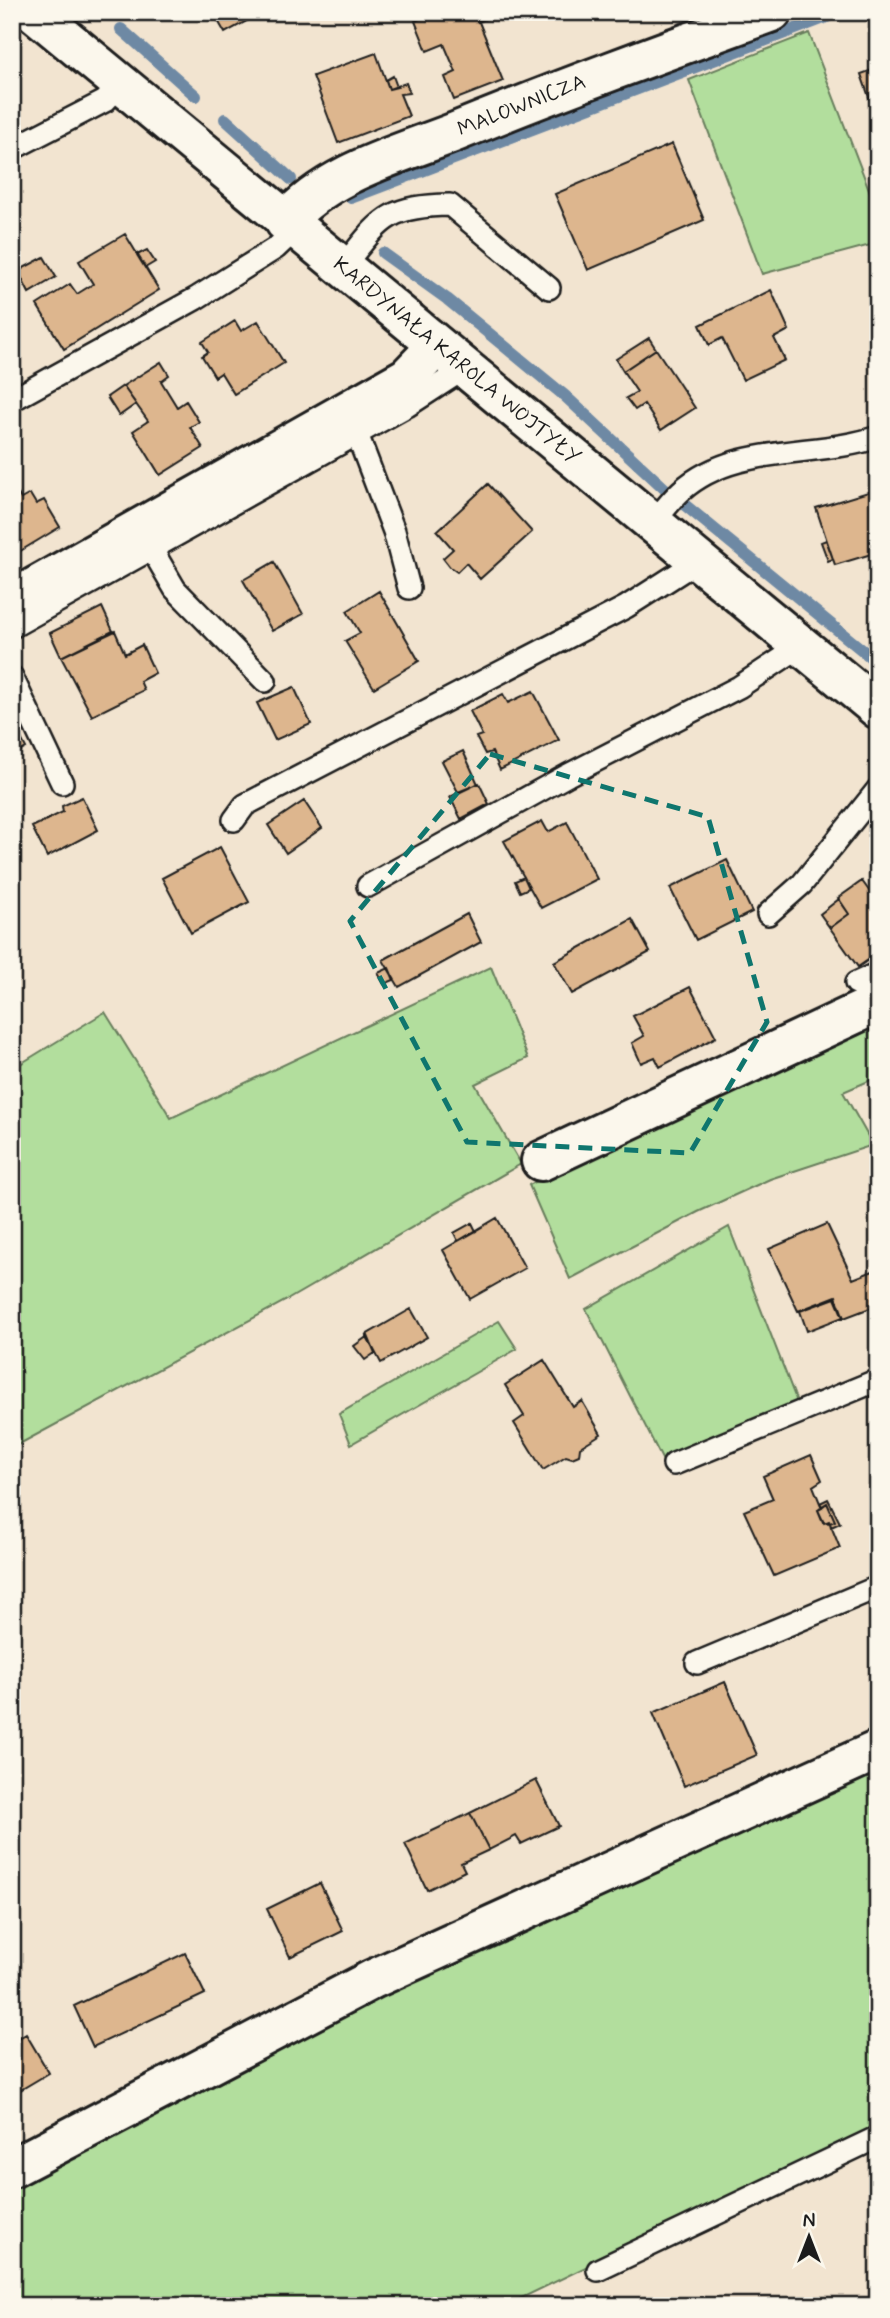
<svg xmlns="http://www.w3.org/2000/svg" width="890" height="2318" font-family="Mynerve,sans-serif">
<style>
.green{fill:#b2de9d;stroke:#677d5c;stroke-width:2}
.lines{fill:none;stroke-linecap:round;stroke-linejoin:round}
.stream{stroke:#6e89a4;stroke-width:12}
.building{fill:#ddb68e;stroke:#1c1c1c;stroke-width:2}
.service-casing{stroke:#1c1c1c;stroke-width:26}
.minor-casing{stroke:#1c1c1c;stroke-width:44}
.tertiary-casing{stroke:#1c1c1c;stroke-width:44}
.service{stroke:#fbf7ec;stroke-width:21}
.minor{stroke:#fbf7ec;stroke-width:38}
.tertiary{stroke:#fbf7ec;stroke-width:38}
.marked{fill:none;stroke:#0f766e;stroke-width:5;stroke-dasharray:14 9;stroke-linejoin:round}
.labels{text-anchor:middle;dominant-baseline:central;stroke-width:6;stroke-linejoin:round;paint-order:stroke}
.street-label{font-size:21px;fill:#1c1c1c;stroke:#fbf7ec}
</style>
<rect width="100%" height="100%" fill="#f2e4d0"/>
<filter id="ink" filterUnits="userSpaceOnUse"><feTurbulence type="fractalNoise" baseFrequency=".0143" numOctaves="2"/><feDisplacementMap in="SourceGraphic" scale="14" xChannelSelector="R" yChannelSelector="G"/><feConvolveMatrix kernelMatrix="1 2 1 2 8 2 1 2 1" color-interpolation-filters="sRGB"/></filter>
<g filter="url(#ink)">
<path class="green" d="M809 33 878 213V243L762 274 689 80Z
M491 967 528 1058 475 1084 521 1164 287 1300 12 1448V1069L105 1012 171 1118Z
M878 1022V1077L843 1092 873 1145 770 1179 698 1212 570 1279 529 1185 738 1082Z
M729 1227 797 1402 665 1465 586 1309Z
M499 1321 517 1349 351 1444 339 1414Z
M878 1762V2126L505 2306H12V2185L226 2067Z"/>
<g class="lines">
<path class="stream" d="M121 29 196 96
M225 119 291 179
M351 198 827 17
M383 253 447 299 565 396 664 488 878 663"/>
</g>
<path class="building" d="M213 12H253L256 16 225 33Z
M437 12H475L503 81 454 100 445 77 456 72 444 44 427 51 415 21Z
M475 12H496L497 15 478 22Z
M376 53 389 89 406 83 410 93 400 94 409 116 338 143 313 76Z
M878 68V123L861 74Z
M393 76 397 87 389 89 386 80Z
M672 144 704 220 588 270 555 194Z
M125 234 159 290 64 349 37 305 70 284 77 294 93 284 79 261Z
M147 250 155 262 145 268 137 255Z
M44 257 56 277 29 293 18 271Z
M771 290 789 330 774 338 785 360 743 380 722 338 709 345 700 325Z
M235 321 241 331 258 321 284 363 234 394 221 373 215 377 202 356 208 352 202 342Z
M649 338 656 349 623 371 616 359Z
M656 349 695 408 661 430 644 404 635 410 626 398 637 392 623 371Z
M161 362 169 375 161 381 177 407 186 401 199 422 190 427 203 448 160 475 133 431 148 421 123 386Z
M123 386 136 404 119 416 107 397Z
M12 484 21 499 30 494 36 504 44 500 60 527 12 556Z
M488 484 532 532 480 579 466 563 457 572 450 567 443 558 453 549 437 531Z
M878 489V552L835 565 816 508Z
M826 540 833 559 828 561 821 542Z
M274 562 303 614 272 631 243 580Z
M379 591 419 661 374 688 345 641 360 633 347 611Z
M102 607 113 631 61 657 50 633Z
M115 631 125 654 142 645 155 673 140 681 144 690 92 716 61 657Z
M294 687 311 724 275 740 257 703Z
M533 691 559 740 500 770 492 752 485 754 476 737 482 735 470 711 503 694 508 703Z
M12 721 26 748 12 756Z
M463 751 478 784 458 792 442 761Z
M479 783 489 804 461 819 450 797Z
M82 797 98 830 47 857 32 827 63 812 62 806Z
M304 801 322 828 286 853 268 825Z
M542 821 548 832 567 822 597 879 541 908 504 841Z
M220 847 249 902 191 933 162 878Z
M727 860 752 912 696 940 670 888Z
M524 877 529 888 520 892 515 881Z
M862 881 878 903V953L858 967 830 928 849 914 838 898Z
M839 899 849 914 830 928 820 914Z
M467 914 481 942 399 987 383 960Z
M632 919 650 952 572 994 554 962Z
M389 968 394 980 384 984 378 973Z
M690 987 716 1037 660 1067 655 1057 641 1063 632 1043 644 1036 633 1016Z
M497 1218 525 1268 470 1299 443 1250Z
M472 1223 476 1231 458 1241 454 1233Z
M827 1224 853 1279 878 1269V1305L844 1318 836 1296 798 1311 769 1249Z
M835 1298 843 1317 807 1331 800 1311Z
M411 1309 427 1337 381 1363 366 1335Z
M368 1336 375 1353 365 1360 354 1346Z
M544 1360 573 1407 582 1401 601 1434 580 1447 579 1455 572 1458 566 1456 543 1470 514 1423 524 1416 505 1385Z
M811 1455 822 1480 813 1486 822 1508 818 1510 824 1523 829 1521 840 1548 774 1576 744 1511 773 1499 763 1476Z
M828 1499 840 1523 831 1527 830 1523 835 1521 827 1503 822 1506 820 1503Z
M827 1503 835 1521 830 1523 823 1522 818 1510Z
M725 1682 757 1755 684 1786 653 1713Z
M536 1780 559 1826 521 1844 516 1836 489 1850 470 1813Z
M470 1813 489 1850 461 1863 465 1871 427 1890 405 1844Z
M320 1883 343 1931 290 1957 267 1909Z
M185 1953 205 1994 93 2047 74 2006Z
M26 2034 49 2073 12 2095V2042Z"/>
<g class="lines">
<g class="service-casing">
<path id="service" d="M12 149 105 101 120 85
M342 268C381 220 385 206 450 205L549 288
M12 400 195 299 276 248 295 230
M357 434 394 531 409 588
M652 523C662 513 671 500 681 491 734 443 815 458 878 437
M151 548 175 589 265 681
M12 627 407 406 464 369
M12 677 62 783
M234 820 245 805 626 607 698 561
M368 886 568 775 739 687 801 646
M768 914 802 884 878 789
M856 983 878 973
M674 1464 878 1380
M697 1663 878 1587
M598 2270 878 2137"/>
</g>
<g class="minor-casing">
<g id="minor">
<path id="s1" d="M285 222C328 173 394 156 453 133 558 90 665 51 772 12"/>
<path d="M12 600 407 377 437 346"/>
<path d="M541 1161 878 1003"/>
<path d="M12 2168 373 1979 878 1750"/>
</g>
</g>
<g class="tertiary-casing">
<g id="tertiary">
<path id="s2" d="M34 12 878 709"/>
</g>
</g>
<use href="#service" class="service"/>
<use href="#minor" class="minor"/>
<use href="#tertiary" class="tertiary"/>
</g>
</g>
<path class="marked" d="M490 754 708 817 767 1022 690 1153 467 1142 350 921Z"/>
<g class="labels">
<g class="street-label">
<text stroke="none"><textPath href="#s1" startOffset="266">MALOWNICZA</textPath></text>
<text stroke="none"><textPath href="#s2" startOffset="548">KARDYNAŁA KAROLA WOJTYŁY</textPath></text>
</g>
</g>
<rect width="890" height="2318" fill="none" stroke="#fbf7ec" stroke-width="42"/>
<rect x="21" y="21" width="848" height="2276" fill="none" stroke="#1c1c1c" stroke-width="2.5" filter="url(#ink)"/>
<g transform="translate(809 2237)" stroke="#fbf7ec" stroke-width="5" paint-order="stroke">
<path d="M0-5L12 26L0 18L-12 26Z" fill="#1c1c1c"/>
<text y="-10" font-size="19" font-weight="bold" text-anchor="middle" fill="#1c1c1c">N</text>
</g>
</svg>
